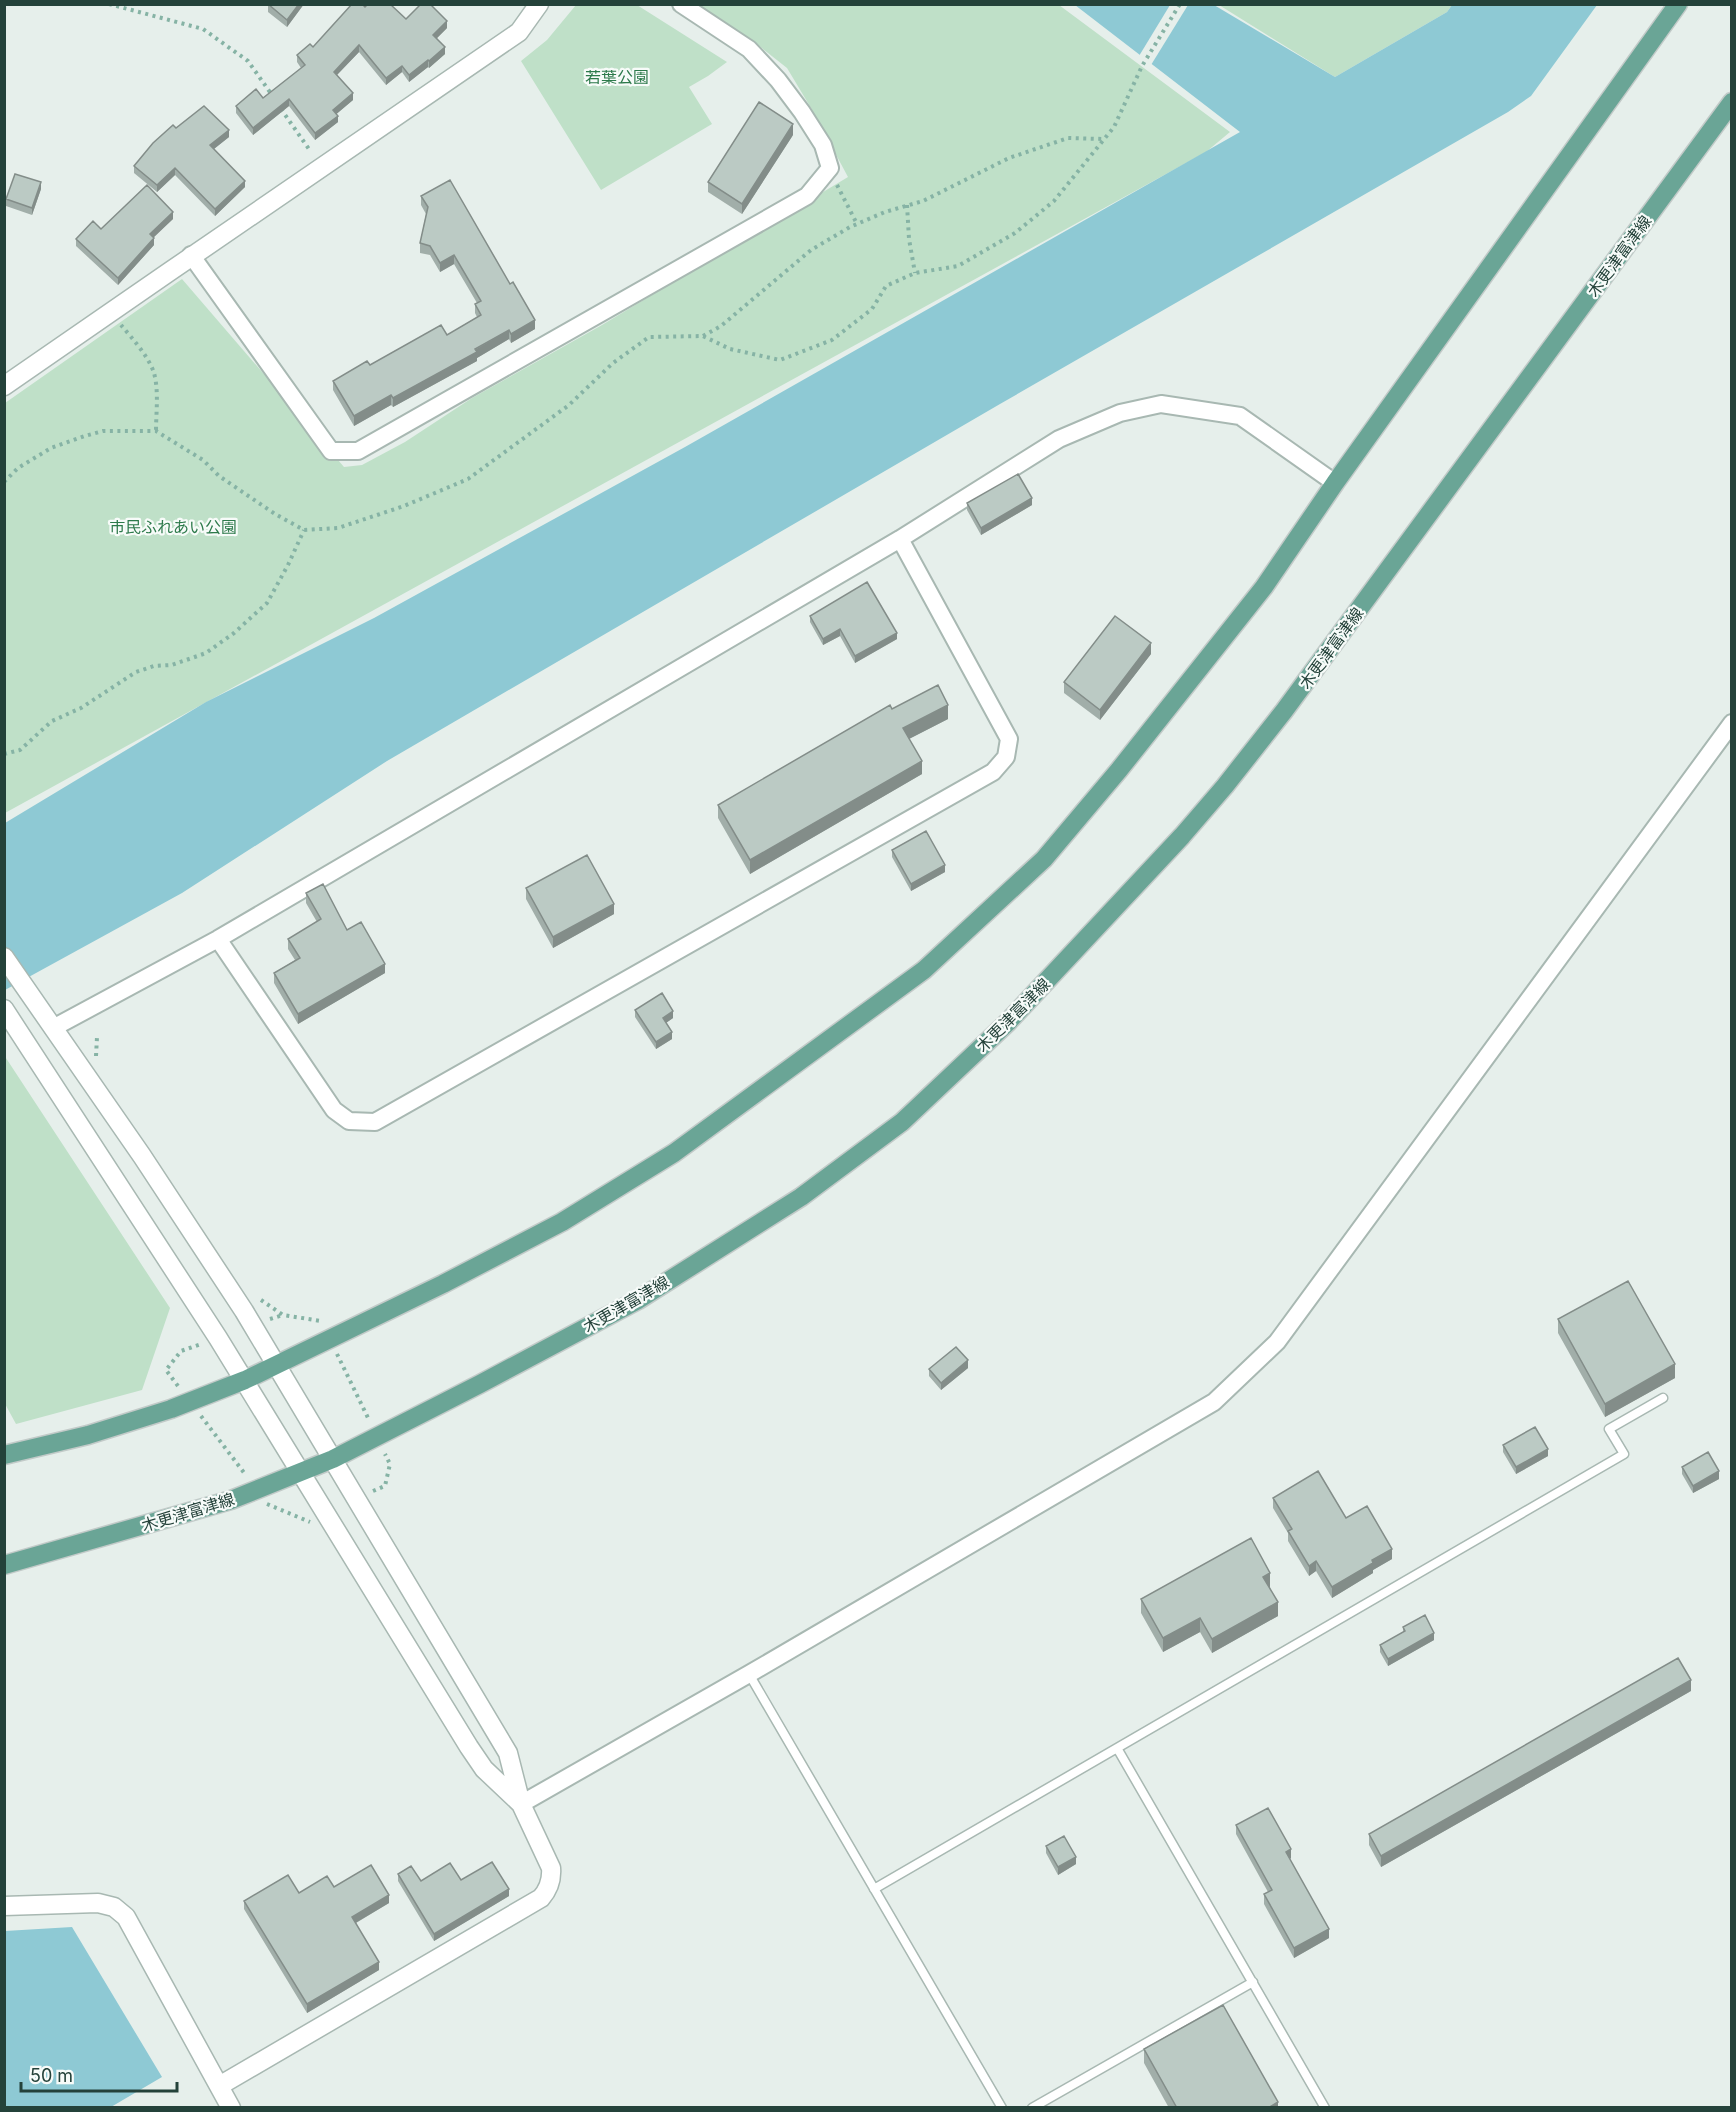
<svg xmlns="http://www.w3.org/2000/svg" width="1736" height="2112" font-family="Inter,'Noto Sans JP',sans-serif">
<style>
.green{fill:#bfe0c8}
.water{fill:#8ec9d4}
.pier{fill:#e6efeb}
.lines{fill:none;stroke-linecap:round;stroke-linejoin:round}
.service-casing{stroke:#a8b8b2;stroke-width:11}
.minor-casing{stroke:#a8b8b2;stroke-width:20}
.tertiary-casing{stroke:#a8b8b2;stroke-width:21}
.primary-casing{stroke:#c2cac8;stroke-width:21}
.path{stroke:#86b3a5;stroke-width:4;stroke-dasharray:3 4.5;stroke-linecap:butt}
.service{stroke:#fff;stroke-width:8}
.minor{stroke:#fff;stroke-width:16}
.tertiary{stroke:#fff;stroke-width:18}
.primary{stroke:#6aa596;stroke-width:18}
.wall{fill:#a1aea9}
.shaded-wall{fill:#838d89}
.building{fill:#bbcac4;stroke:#838d89;stroke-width:1.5}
.labels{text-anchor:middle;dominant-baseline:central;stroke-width:4.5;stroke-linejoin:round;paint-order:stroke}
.park-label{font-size:16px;fill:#2d7a4b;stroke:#f7fbf9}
.street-label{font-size:16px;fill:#24423a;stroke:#f7fbf9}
</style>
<rect width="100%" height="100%" fill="#e6efeb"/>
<path class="green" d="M637 5 727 62 708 76 689 87 712 124 601 190 521 61 547 40 576 5Z
M697 5H1059L1230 132 1206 152 5 813V403L182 279 344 467 362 465 405 442 472 398 602 325 848 177 811 108 787 68 753 41Z
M1219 5H1452L1447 12 1335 77Z
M4 1055 170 1308 142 1390 16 1424 4 1402Z"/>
<path class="water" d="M1075 5H1214L1335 77 1447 12 1452 5H1597L1531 96 1508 112 1000 404 387 761 182 893 5 990V823L206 702 374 618 685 447 1240 132Z
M72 1927 162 2077 111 2107H5V1931Z"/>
<path class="pier" d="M1170 5H1188L1151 65 1139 56Z"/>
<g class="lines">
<g class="service-casing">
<path id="service" d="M749 1674 1002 2108
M1117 1748 1325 2108
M874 1889 1624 1454 1609 1429 1663 1398
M1032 2108 1253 1982"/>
</g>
<g class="minor-casing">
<path id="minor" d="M191 255 331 451H358L807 196 830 168 823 145 802 112 778 80 749 49 681 4
M218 939 334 1110 349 1121 375 1122 993 772 1006 757 1009 739 900 539
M53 1028 218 939 900 539 1059 439 1120 413 1161 404 1240 416 1335 483
M521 1804 749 1674 1214 1402 1277 1342 1732 723"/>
</g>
<g class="tertiary-casing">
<path id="tertiary" d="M4 386C175 267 348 150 519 32L539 4
M4 957 142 1156 244 1311 508 1753 521 1804 551 1868C552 1880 549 1889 541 1898L219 2086
M4 1009 218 1338 469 1747 484 1769 521 1804
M4 1906 98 1903 114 1907 126 1917 231 2108"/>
</g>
<g class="primary-casing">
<path id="primary" d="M4 1455 88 1435 171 1409 245 1380 443 1284 562 1222 674 1153 924 970 1044 859 1119 770 1264 587 1335 483 1678 4
M4 1565 231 1500 333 1459 480 1384 638 1300 801 1197 902 1122 1008 1022 1182 836 1225 786 1284 711 1732 102"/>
</g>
<path class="path" d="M109 4 203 29 248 61 272 95
M281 109 311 152
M837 185 857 224
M907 205 909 239 915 273
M121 325C132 338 149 357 154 373 159 391 156 413 156 431
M703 336 721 326 811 250 850 227 885 212 923 201 1009 158 1068 138 1104 139
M4 482 18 468 51 448 85 436 103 431H156L203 460 219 476 275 514 304 530 338 528 404 506 468 479 569 405 613 363 649 337 703 336 730 349 780 360 832 340 872 309 886 286 915 273 958 266 1015 233 1054 201 1114 127 1142 66 1180 4
M4 754 20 750 52 721 81 708 136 672 154 666 172 665 206 653 234 633 267 603 288 565 304 530
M96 1056 97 1037
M261 1300 283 1315 321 1321 322 1322
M270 1319 283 1315
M337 1354 369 1420
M178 1386 166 1370 181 1351 201 1344
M201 1416 245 1474
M373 1491 385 1486 390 1464 385 1454
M267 1504 310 1522"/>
<use href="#service" class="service"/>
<use href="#minor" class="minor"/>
<use href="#tertiary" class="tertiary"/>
<use href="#primary" class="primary"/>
</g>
<path class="wall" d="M304 4 287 27 268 12V5Z
M365 7 406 19 447 28 437 38 445 54 429 68 428 67 409 82 402 72 386 85 359 52 337 75 353 100 336 114 338 122 315 140 289 106 253 135 236 113V106L263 98 301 68 297 62V55L313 47Z
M176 128 229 137 214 149 245 187 215 216 175 175 157 192 134 173V166Z
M793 135 742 214 708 192V182Z
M41 189 32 215 6 206V199Z
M421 196 535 329 511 343 509 339 477 358V361L393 407 391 405 354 426 333 390V381L370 365 447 335 477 317 475 313V304L477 303 454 264 440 272 430 255 420 253V243L426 214 421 205Z
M173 219 153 237 154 245 118 285 76 246V239L101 229Z
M967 503 1032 505 981 535 967 510Z
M810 616 897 639 855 663 840 636 823 645 810 622Z
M1151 654 1100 720 1064 693V682Z
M892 709 948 719 909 739 922 774 750 874 718 818V805Z
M892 850 945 872 911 891 892 857Z
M526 888 614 914 553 948 526 899Z
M306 893 347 930 385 973 298 1024 274 983V973L295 960 288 949V939L317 922 306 903Z
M635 1010 673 1018 666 1023 672 1039 656 1049 635 1017Z
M1558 1319 1675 1378 1605 1417 1558 1333Z
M968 1368 941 1390 929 1376V1369Z
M1503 1445 1548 1456 1516 1474 1503 1452Z
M1682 1467 1719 1479 1693 1493 1682 1474Z
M1273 1498 1346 1518 1392 1559 1373 1570V1573L1332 1598 1316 1571 1309 1576 1288 1541V1533L1273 1508Z
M1270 1587 1269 1588 1278 1616 1212 1653 1200 1632 1163 1652 1141 1613V1599Z
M1403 1627 1434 1640 1388 1666 1380 1652V1645L1403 1632Z
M1691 1691 1381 1867 1369 1845V1834Z
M1236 1825 1291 1858 1290 1859 1329 1938 1294 1958 1264 1904V1894L1268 1892 1236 1834Z
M1046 1846 1076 1864 1058 1875 1046 1853Z
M398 1874 421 1881 461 1880 509 1896 434 1941 398 1881Z
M334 1887 389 1903 356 1923 379 1970 307 2013 244 1909V1901Z
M1144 2049 1278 2108H1169L1144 2063Z"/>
<path class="shaded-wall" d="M299 4H304L287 27V20Z
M447 21V28L433 42V35Z
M359 45V52L334 78V72Z
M445 47V54L429 68V61Z
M428 60V67L409 82V75Z
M402 66V72L386 85V78Z
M353 93V100L333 117V110Z
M289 99V106L253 135V128Z
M338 116V122L315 140V133Z
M793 124V135L742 214V204Z
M229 130V137L210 152V145Z
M175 168V175L157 192V185Z
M245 181V187L215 216V209Z
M41 182V189L32 215V208Z
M173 212V219L150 241V234Z
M154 238V245L118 285V278Z
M454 255V264L440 272V263Z
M535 320V329L511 343V334Z
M509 330V339L477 358V361L393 407V398Z
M391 395V405L354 426V416Z
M1032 498V505L981 535V528Z
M840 629V636L823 645V639Z
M897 633V639L855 663V656Z
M1151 643V654L1100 720V710Z
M948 705V719L903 742V728Z
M922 761V774L750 874V860Z
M945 865V872L911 891V884Z
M614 904V914L553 948V937Z
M385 964V973L298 1024V1014Z
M673 1011V1018L663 1025V1018Z
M672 1032V1039L656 1049V1042Z
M968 1360V1368L941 1390V1383Z
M1675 1364V1378L1605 1417V1404Z
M1548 1449V1456L1516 1474V1467Z
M1719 1471V1479L1693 1493V1486Z
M1392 1549V1559L1373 1570V1573L1332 1598V1587L1372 1560Z
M1316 1561V1571L1309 1576V1566Z
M1270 1573V1587L1263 1591V1577Z
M1278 1602V1616L1212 1653V1639Z
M1200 1618V1632L1163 1652V1638Z
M1434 1633V1640L1388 1666V1659Z
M1691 1680V1691L1381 1867V1856Z
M1291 1849V1858L1286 1861V1852Z
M1076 1857V1864L1058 1875V1867Z
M509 1889V1896L434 1941V1934Z
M389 1895V1903L352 1925V1917Z
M1329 1929V1938L1294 1958V1948Z
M379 1962V1970L307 2013V2004Z
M1278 2102V2108H1268Z"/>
<path class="building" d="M268 4H299L287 20Z
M352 4H362L365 7 368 4H390L406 19 421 4H430L447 21 433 35 445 47 429 61 428 60 409 75 402 66 386 78 359 45 334 72 353 93 333 110 338 116 315 133 289 99 253 128 236 106 256 89 263 98 305 65 297 55 310 44 313 47Z
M759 102 793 124 742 204 708 182Z
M204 106 229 130 210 145 245 181 215 209 175 168 157 185 134 166 153 143 173 125 176 128Z
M15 174 41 182 32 208 6 199Z
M450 180 510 284 513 282 535 320 511 334 509 330 475 349 477 352 393 398 391 395 354 416 333 381 367 361 370 365 441 325 447 335 481 315 475 304 481 301 454 255 440 263 430 246 420 243 428 207 421 196Z
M147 185 173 212 150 234 154 238 118 278 76 239 93 221 101 229Z
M1018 474 1032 498 981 528 967 503Z
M867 582 897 633 855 656 840 629 823 639 810 616Z
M1115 616 1151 643 1100 710 1064 682Z
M938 685 948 705 903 728 922 761 750 860 718 805 890 705 892 709Z
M926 831 945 865 911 884 892 850Z
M587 855 614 904 553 937 526 888Z
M323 884 347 930 361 922 385 964 298 1014 274 973 300 958 288 939 321 919 306 893Z
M662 993 673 1011 663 1018 672 1032 656 1042 635 1010Z
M1628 1281 1675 1364 1605 1404 1558 1319Z
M956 1347 968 1360 941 1383 929 1369Z
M1535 1427 1548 1449 1516 1467 1503 1445Z
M1708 1452 1719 1471 1693 1486 1682 1467Z
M1318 1471 1346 1518 1367 1506 1392 1549 1372 1560 1373 1563 1332 1587 1316 1561 1309 1566 1288 1531 1292 1529 1273 1498Z
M1251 1538 1270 1573 1263 1577 1278 1602 1212 1639 1200 1618 1163 1638 1141 1599Z
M1425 1615 1434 1633 1388 1659 1380 1645 1405 1631 1403 1627Z
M1678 1658 1691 1680 1381 1856 1369 1834Z
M1268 1808 1291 1849 1286 1852 1329 1929 1294 1948 1264 1894 1272 1890 1236 1825Z
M1064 1836 1076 1857 1058 1867 1046 1846Z
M492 1862 509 1889 434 1934 398 1874 411 1866 421 1881 450 1863 461 1880Z
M371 1865 389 1895 352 1917 379 1962 307 2004 244 1901 288 1875 299 1893 327 1876 334 1887Z
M1223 2005 1278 2102 1268 2108H1177L1144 2049Z"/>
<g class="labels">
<g class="park-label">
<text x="617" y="77">若葉公園</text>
<text x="173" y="527">市民ふれあい公園</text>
</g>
<g class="street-label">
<text transform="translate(1619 256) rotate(-54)">木更津富津線</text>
<text transform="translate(1331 648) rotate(-54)">木更津富津線</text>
<text transform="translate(1013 1015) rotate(-45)">木更津富津線</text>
<text transform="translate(626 1304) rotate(-30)">木更津富津線</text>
<text transform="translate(188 1512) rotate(-17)">木更津富津線</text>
</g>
</g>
<rect width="1736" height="2112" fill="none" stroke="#24423a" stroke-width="12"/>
<path d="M21 2082v9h156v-9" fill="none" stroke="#24423a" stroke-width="3"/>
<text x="30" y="2082" font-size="18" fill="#24423a" stroke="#f7fbf9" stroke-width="4.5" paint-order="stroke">50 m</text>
</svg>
